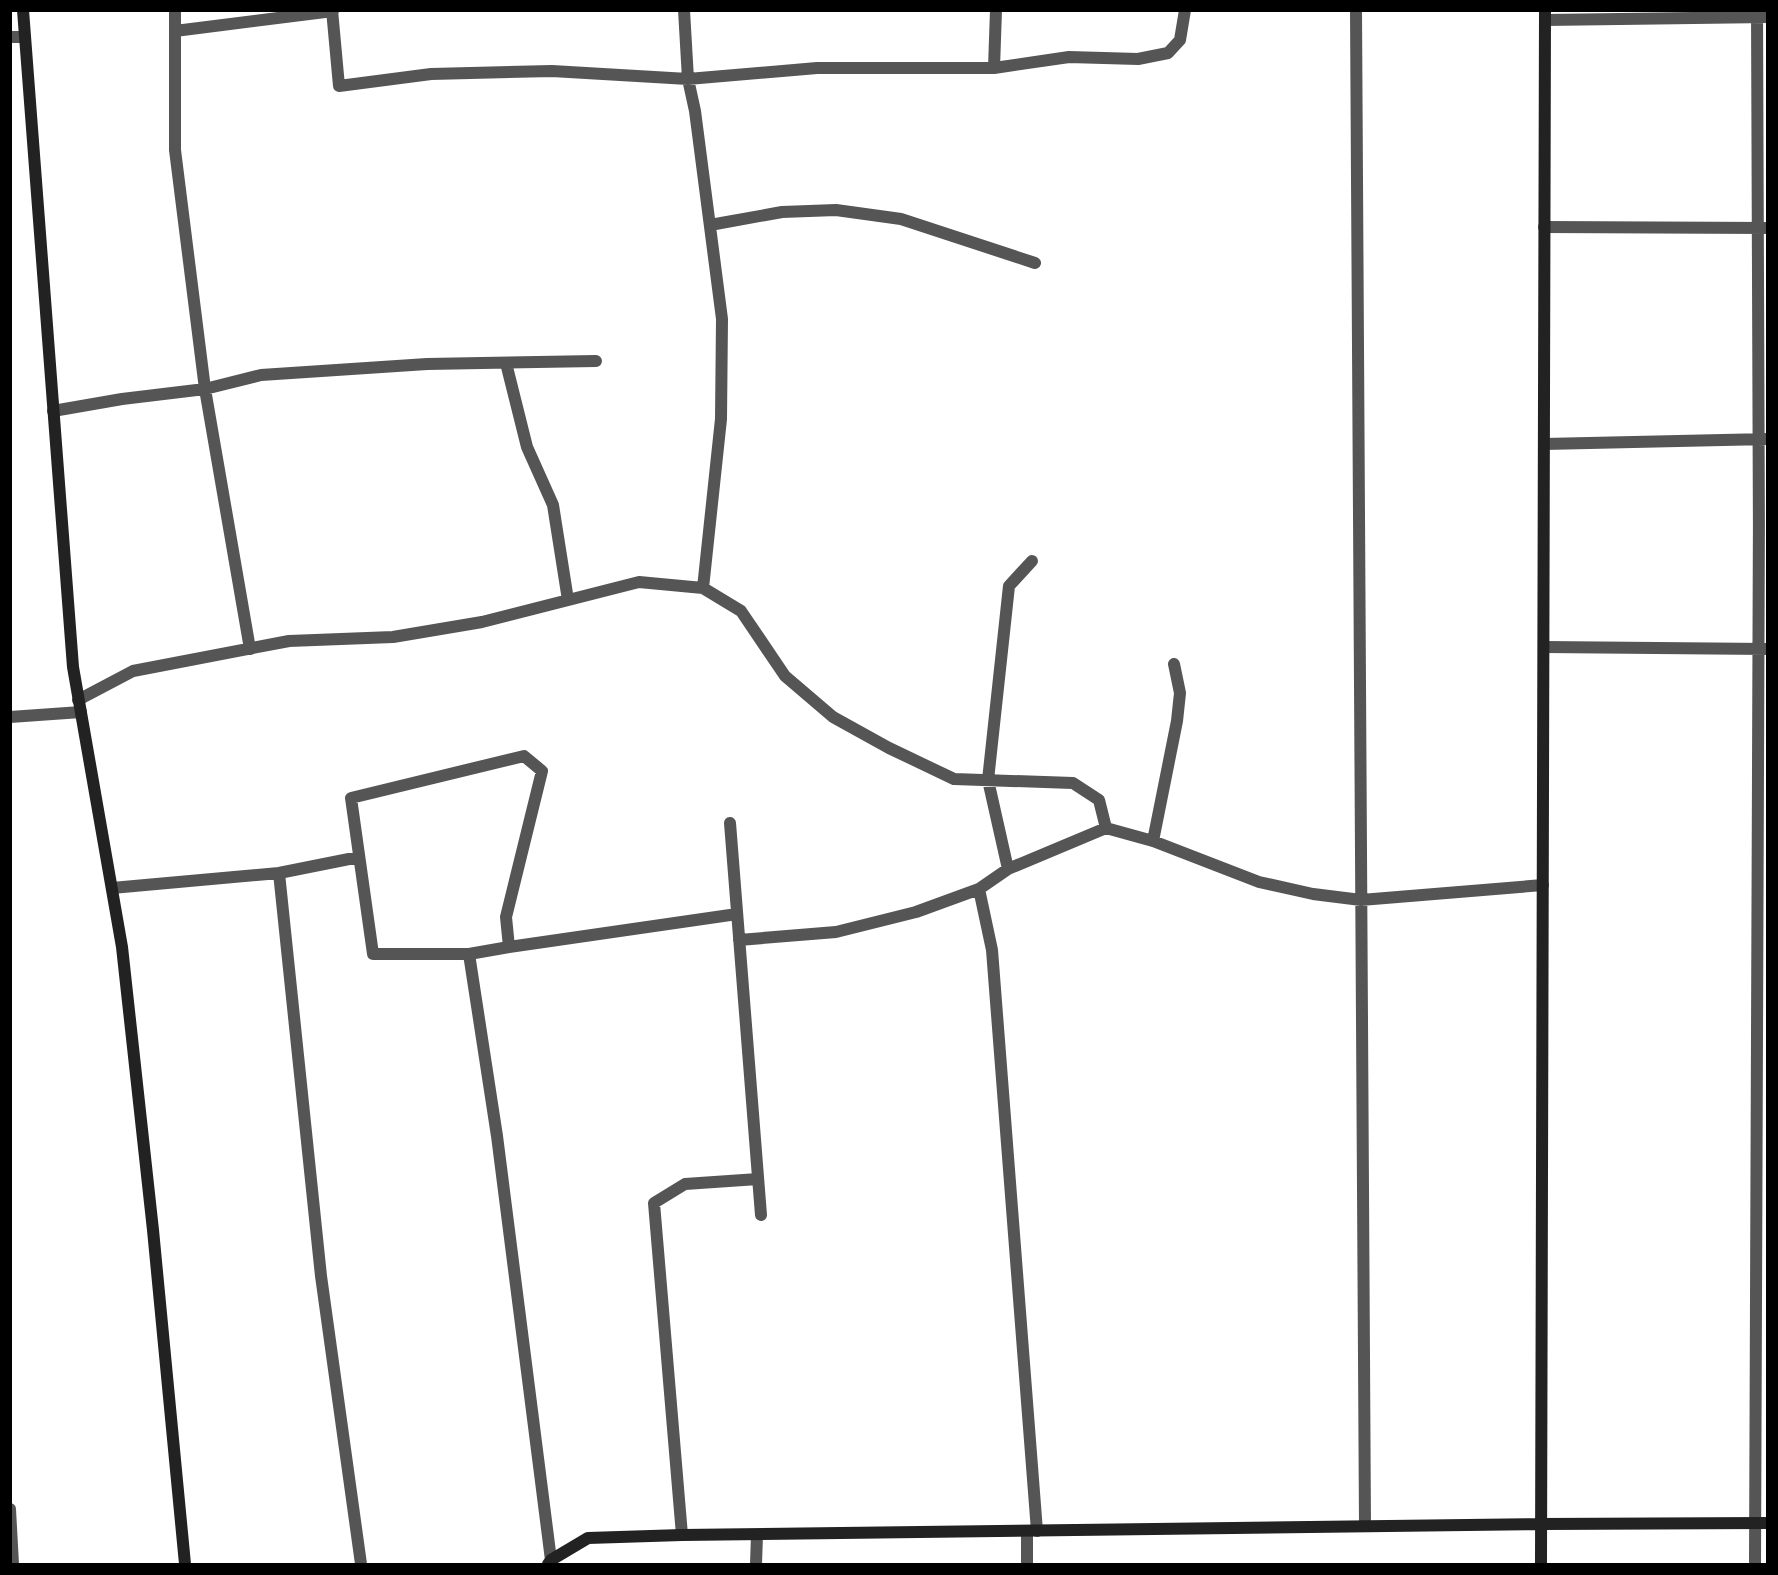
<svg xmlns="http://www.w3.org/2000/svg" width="1778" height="1575" font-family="Inter,sans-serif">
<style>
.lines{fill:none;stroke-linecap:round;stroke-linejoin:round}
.street{stroke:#555;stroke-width:12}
.secondary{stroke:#222;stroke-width:12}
</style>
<rect width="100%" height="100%" fill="#fff"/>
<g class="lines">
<path class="street" d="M332 10 339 86 431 74 552 71 688 79 817 68H994L1069 57 1138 59 1168 53 1180 40 1185 10
M1356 10 1365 1526
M1545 20 1768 17
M175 31V10
M10 37H25
M994 68 996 10
M710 225 782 212 836 210 901 219 1035 263
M1544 227 1768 228
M506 363 527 447 553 505 568 600
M53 411 122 399 205 389 261 375 427 364 596 361
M1544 444 1768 439
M703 588 741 611 785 676 833 717 889 748 954 779 1073 783 1099 800 1106 828 1153 841 1259 882 1313 894 1361 900 1543 885
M1544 647 1768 649
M250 649 205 389 175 150V31L333 11
M78 700 133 671 289 641 393 637 482 622 639 582 703 588 721 419 722 319 695 111 688 79 684 10
M10 717 81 712
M730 823 761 1215
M1153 841 1177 721 1180 693 1174 664
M1008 869 988 780 1009 586 1032 561
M279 873 321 1276 361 1564
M112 888 279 873 359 857
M979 889 992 950 1037 1531
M739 940 836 932 916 912 979 889 1008 869 1106 828
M509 947 506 917 542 771 524 756 351 798 373 954H469L509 947 737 914
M469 954 497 1136 551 1560
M10 1509 13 1564
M682 1535 654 1203 685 1184 758 1179
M756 1564 757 1535
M1027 1564V1532
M1755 1564C1760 1047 1760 528 1757 10"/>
<path class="secondary" d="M23 10 73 667 122 947 153 1230 185 1564
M548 1564 551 1560 588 1538 682 1535 1541 1524 1768 1523
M1541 1564 1545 10"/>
</g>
<rect width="1778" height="1575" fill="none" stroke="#000000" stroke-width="24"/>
</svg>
